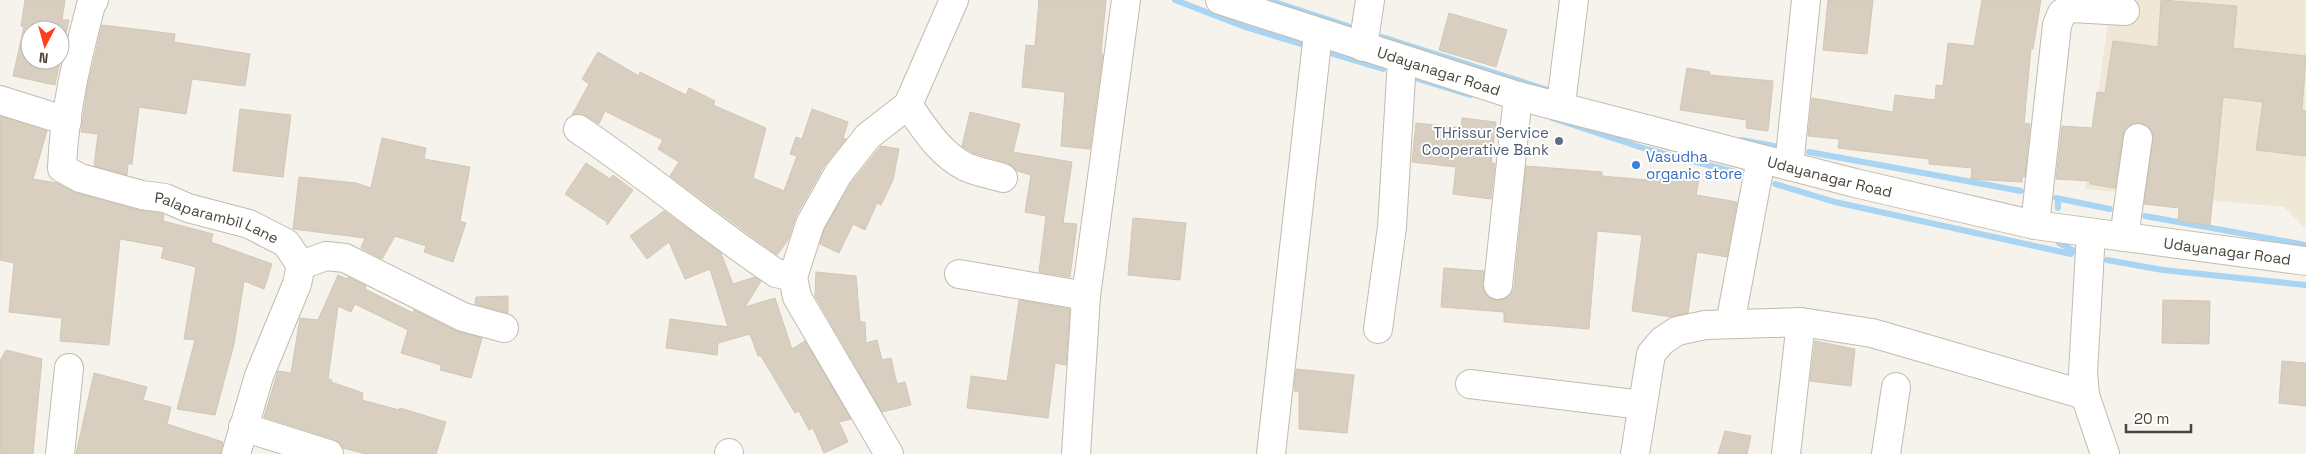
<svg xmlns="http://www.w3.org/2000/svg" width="2306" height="454" font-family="'Space Grotesk',sans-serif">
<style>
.education{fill:#efe8d6}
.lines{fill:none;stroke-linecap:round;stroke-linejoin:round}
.stream{stroke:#a9d4f2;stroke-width:6}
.building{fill:#d8cfc1;stroke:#d3c7b4;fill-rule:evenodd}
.minor-casing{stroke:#c2bbae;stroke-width:30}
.minor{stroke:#fff;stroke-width:28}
.service-dot{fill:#5c6f8a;stroke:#fff;stroke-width:2}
.shop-dot{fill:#3f7fe0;stroke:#fff;stroke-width:2}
.labels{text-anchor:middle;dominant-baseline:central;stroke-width:4;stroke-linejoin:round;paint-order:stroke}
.street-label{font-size:15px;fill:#4b4439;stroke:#fff}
.service-label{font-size:15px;fill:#4e5e75;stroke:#fff;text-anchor:end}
.shop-label{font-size:15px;fill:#366cbe;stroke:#fff;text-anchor:start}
</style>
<rect width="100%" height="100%" fill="#f6f3ec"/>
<path class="education" d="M2111 0H2306L2305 228 2284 207 2085 189Z"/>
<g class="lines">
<path class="stream" d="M1175 0 1245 27 1311 47
M1268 0 1348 26
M1382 37 1548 90
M1333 54 1383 69
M1418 79 1470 95
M1552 118 1646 149 1739 173
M1741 140 1774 146
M1809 152 2021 191
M1775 184 1835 202 2071 254
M2056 198 2110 209
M2058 199V208
M2145 216 2306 245
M2059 243 2078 253
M2107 260 2163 270 2306 285"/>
</g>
<path class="building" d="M25 0H65L62 20H69L55 85 13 76 24 27 21 26ZM30 30H60V60H30Z
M1039 0H1106L1101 54H1103L1090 149 1061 146 1065 92 1022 87 1026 45 1035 46Z
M1828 0H1873L1867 54 1823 50Z
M1982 0H2041L2033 49 2031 48 2024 123 2030 124 2025 177H2022V182L1971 179 1972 168 1929 164V159L1838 148 1839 139 1808 136 1812 98 1893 112 1895 95 1935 100 1936 85 1943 86 1948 43 1974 46Z
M2161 0 2237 6 2233 48 2306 56 2302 110 2306 111V156L2256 150 2263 102 2223 97 2210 225 2178 221 2179 208 2144 204 2153 140 2152 132 2148 126 2141 123 2132 124 2125 129 2123 135 2115 188 2090 184V181L2056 179 2062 126 2092 128 2097 92 2105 93 2113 41 2158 47Z
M1449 13 1507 30 1496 67 1439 50Z
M102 25 175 34 174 42 250 54 245 86 192 79 186 114 139 107 132 164H128L127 175 94 166 98 134 81 132 87 89Z
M598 52 639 76 640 72 686 95 689 88 715 101 713 105 766 128 753 178 784 191 797 156 790 154 796 137 802 139 812 109 848 122 843 138 846 139 824 166 796 216 788 240 777 255 670 176 679 162 658 149 663 140 605 111 599 124 586 116 572 115 589 84 582 79Z
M1687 68 1710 72 1709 75 1773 81 1768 131 1746 128 1747 120 1680 110Z
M240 109 291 115 283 177 233 171Z
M970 112 1020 124 1013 152 1072 162 1063 223 1077 224 1070 277 1039 272 1046 216 1025 212 1031 175 1017 171 1008 163 973 153 962 146Z
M0 116 47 131 33 179 57 183 76 193 138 210 161 213 164 215 163 221 213 234 211 242 272 264 264 289 244 281 234 344 215 415 177 409 195 340 184 339 196 267 161 258 164 247 120 239 109 345 60 341 62 318 9 312 14 263 0 260Z
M1462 118 1496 122 1491 163H1495L1491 199 1453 194 1456 167 1412 162 1416 123 1461 128Z
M382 138 426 148 424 159 470 167 460 221 466 223 453 262 424 252 426 246 395 236 382 259 361 248 365 238 293 229 299 177 356 183 371 188Z
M881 146 899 149 893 180 881 205 877 203 865 230 853 224 839 253 820 244 824 230 851 183Z
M586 163 610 179 613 175 633 190 607 225V222L565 194Z
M1526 166 1602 172V176L1659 181 1660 174 1699 180 1696 195 1737 202 1727 257 1697 252 1688 313 1672 317 1632 311 1642 235 1597 231 1589 329 1504 322V312L1441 307 1444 268 1484 271V291L1488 297 1496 300 1505 299 1511 294 1514 287Z
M664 211 721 253 733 284 755 277 761 281 745 307 775 298 792 349 805 341 851 419 839 422 848 442 824 453 813 428 809 430 799 411 795 413 761 356H758L750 334 718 343 717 355 666 348 670 319 728 327 710 269 685 279 669 242 647 259 630 236Z
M1133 218 1186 223 1180 280 1128 275Z
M816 272 856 276 860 322H865L866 343 877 340 882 360 891 358 897 384 905 382 911 405 882 412 815 296Z
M338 275 347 279 348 277 366 286 365 289 413 313 414 310 456 331 482 338 471 378 440 370 441 365 401 353 408 330 355 304 351 312 338 306 328 379 332 380 331 382 363 393 362 400 399 410 400 408 446 422 436 454H366L343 448 334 439 264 417 278 371 291 373 300 318 318 320Z
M508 296V313L475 304 476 297Z
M1019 300 1070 309 1066 365 1055 363 1048 418 967 408 971 376 1007 381Z
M2163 300 2210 301 2209 344 2162 343Z
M1815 341 1855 349 1851 386 1810 381Z
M6 350 42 359 33 454H0V361Z
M2282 361 2306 363V406L2279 403Z
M1296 369 1354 375 1347 433 1299 429V392L1294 391Z
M94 373 147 387 143 400 171 407 167 424 223 442 221 454H76Z
M1725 431 1751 436 1747 454H1718Z"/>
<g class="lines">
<g class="minor-casing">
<g id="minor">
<path id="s1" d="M94 0 91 5C77 58 64 113 62 168L80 178 142 195 165 198 188 208 249 224 286 243 301 265 297 284 259 376 236 454"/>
<path id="s2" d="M1220 0 1518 96 1855 183 2035 225 2306 261"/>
<path d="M1363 47 1370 0"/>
<path d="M0 100 67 121"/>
<path d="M908 105C924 128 940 154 966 167 977 172 991 174 1003 178"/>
<path d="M1558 106 1562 96 1574 0"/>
<path d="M578 129C641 171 698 219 760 262L776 273 793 277"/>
<path d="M1789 166 1806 0"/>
<path d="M2035 225 2057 25 2062 13 2072 8 2125 11"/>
<path d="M2091 233 2083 373 2085 395 2105 454"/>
<path d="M2124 237 2138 138"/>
<path d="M301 265 326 256 345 258 463 317 504 328"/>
<path d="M959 274 1086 296"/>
<path d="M1498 285 1518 96"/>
<path d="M1801 322 1872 333 2085 395"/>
<path d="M1730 324 1761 159"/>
<path d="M1378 329 1392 227 1402 60"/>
<path d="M1470 384 1642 405"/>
<path d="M243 427 329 454"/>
<path d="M729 453V454"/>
<path d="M60 454 69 368"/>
<path d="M889 454 797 297 793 277 810 224 838 174 868 136 908 105 954 0"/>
<path d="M1076 454 1086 296 1126 0"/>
<path d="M1271 454 1318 33"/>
<path d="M1635 454 1651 354 1662 341 1677 331 1705 325 1801 322 1786 454"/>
<path d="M1886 454 1896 387"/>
</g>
</g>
<use href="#minor" class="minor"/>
</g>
<circle class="service-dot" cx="1559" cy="141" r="5"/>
<circle class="shop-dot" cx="1636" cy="165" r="5"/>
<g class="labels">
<g class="street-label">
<text stroke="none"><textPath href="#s2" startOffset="230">Udayanagar Road</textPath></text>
<text stroke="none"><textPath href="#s2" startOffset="635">Udayanagar Road</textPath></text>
<text stroke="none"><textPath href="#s1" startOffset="335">Palaparambil Lane</textPath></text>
<text stroke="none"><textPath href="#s2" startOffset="1040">Udayanagar Road</textPath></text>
</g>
<g class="service-label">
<text x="1549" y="132">THrissur Service<tspan x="1549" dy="17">Cooperative Bank</tspan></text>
</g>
<g class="shop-label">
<text x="1646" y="156">Vasudha<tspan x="1646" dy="17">organic store</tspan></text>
</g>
</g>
<g transform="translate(45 45) rotate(186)"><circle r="24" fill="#ffffff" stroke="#b7b4b0"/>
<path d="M0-4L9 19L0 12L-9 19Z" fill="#fc3f1d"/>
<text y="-8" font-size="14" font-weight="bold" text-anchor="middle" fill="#4b4439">N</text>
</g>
<path d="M2126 424v8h65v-8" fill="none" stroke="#4b4439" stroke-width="2.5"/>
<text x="2134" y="424" font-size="15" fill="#4b4439" stroke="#ffffff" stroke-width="4" paint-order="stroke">20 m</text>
</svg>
